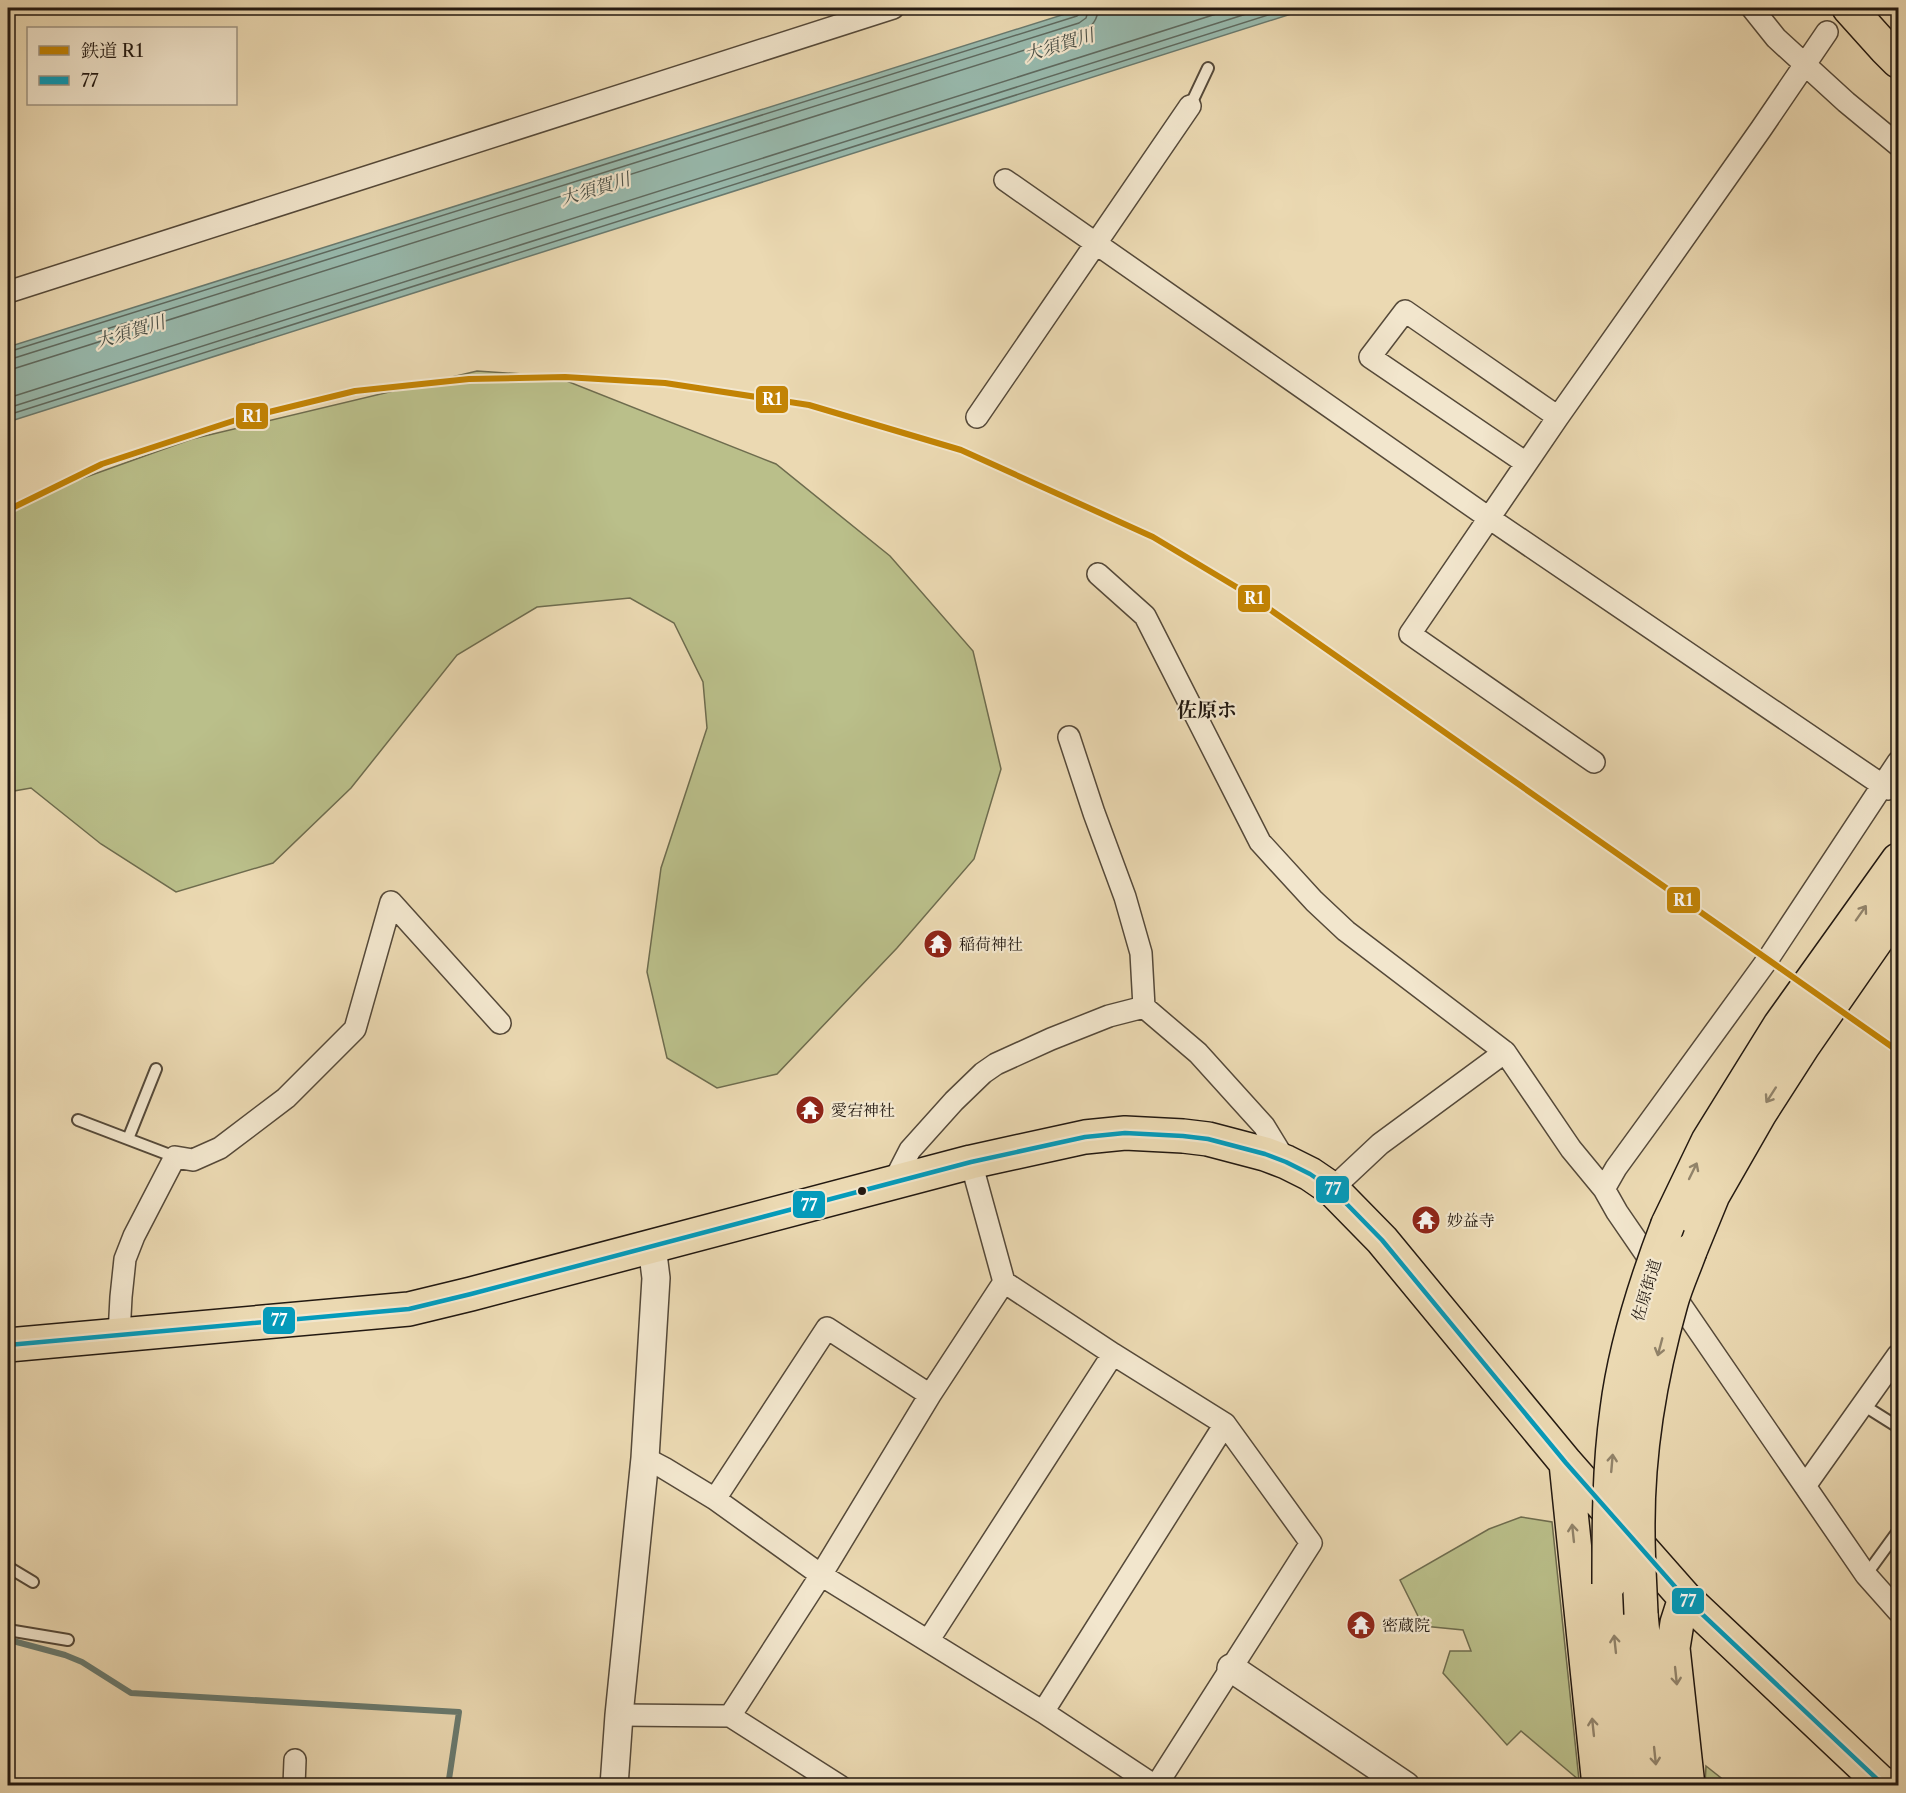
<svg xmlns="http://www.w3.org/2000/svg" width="1906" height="1793" font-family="'Libre Caslon Text','Noto Serif JP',serif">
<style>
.green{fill:#babf8a;stroke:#6e6c4e;stroke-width:1.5}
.water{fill:#98baae;stroke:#697a6f;stroke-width:1.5}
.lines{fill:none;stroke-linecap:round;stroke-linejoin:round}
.shore{stroke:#5e6a60;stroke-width:1.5}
.stream{stroke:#697a6f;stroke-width:6}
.service-casing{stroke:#554939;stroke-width:14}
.minor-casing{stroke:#554939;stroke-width:24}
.tertiary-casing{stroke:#554939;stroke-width:30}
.trunk-casing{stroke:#231911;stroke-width:36}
.service{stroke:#f2e6cd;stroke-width:10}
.minor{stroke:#f2e6cd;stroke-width:21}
.tertiary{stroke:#f2e6cd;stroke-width:27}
.trunk{stroke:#ebd9b2;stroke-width:33}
.trunk-bridge-casing{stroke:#231911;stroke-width:36;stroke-linecap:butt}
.trunk-bridge{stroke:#ebd9b2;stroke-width:33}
.bus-1-casing{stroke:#f2e6cd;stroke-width:9}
.bus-1{stroke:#049bbb;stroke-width:4.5}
.rail-1-casing{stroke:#f2e6cd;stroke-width:10}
.rail-1{stroke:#c28304;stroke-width:6}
.oneway{stroke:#91836a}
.bus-dot{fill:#231911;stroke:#f2e6cd;stroke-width:2}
.labels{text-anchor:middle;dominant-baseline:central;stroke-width:4.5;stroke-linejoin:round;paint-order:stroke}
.poi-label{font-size:16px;fill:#231911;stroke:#f2e6cd;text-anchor:start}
.street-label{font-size:16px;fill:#231911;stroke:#f2e6cd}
.water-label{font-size:18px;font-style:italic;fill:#4c5148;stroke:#f2e6cd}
.quarter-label{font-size:20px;font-weight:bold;fill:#231911;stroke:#f2e6cd}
.line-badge{stroke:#f2e6cd;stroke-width:2}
.badge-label{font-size:16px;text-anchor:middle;font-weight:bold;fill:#fff}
</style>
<rect width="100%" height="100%" fill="#ebd9b2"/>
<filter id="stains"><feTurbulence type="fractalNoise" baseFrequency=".00333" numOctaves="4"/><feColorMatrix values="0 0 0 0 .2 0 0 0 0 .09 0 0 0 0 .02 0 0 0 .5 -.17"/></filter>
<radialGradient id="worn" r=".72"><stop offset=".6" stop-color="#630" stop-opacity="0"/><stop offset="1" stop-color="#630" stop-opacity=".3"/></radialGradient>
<path class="green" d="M477 371 554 376 776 464 890 556 973 651 1001 769 974 859 897 948 777 1074 717 1088 667 1058 647 972 661 868 707 728 703 682 674 623 630 598 537 607 457 655 351 788 273 863 176 892 101 844 31 788 8 792V505L192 439Z
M1521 1517 1552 1522 1579 1780 1521 1731 1507 1745 1443 1673 1450 1651H1471L1463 1630 1423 1626 1400 1580 1489 1529Z
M1706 1766 1730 1785H1705Z"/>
<path class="water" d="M1084 8H1310L8 422V347Z"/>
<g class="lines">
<path class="shore" d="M8 352 1077 16 1081 13 1082 8
M8 360 1079 23 1086 18 1089 8
M8 369 16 368 1082 32C1092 27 1098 19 1098 8
M8 398 1235 8
M8 408 1265 8
M8 415 1290 8"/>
<path class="stream" d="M8 1642 13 1641 65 1655 82 1662 131 1693 459 1712 448 1786"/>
<g class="service-casing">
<path id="service" d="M1190 106 1208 68
M78 1120 175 1157
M128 1139 156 1069
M1863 1405 1898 1427
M8 1567 33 1582
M1866 1575 1898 1531
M8 1630 68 1640"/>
</g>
<g class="minor-casing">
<path id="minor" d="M1752 8 1776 38 1846 102 1898 145
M1005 180 1489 518 1888 789
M8 292 893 8
M977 417 1190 106
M1526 463 1370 357 1405 311 1558 417
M1098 574 1145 616 1260 842 1314 901 1346 931 1505 1052 1571 1149 1604 1189
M1069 737 1094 813 1125 897 1141 953 1144 1007
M1594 762 1410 634 1558 417 1761 129 1827 32
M1898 762 1768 959 1616 1168 1604 1189 1617 1212 1866 1575 1898 1611
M893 1183 910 1150 954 1101 983 1073 996 1064 1051 1039 1109 1016 1144 1007 1198 1053 1264 1126 1286 1162
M1332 1189 1380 1144 1505 1052
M1004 1282 1113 1354 1225 1424 1311 1543 1156 1786
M119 1335 121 1297 125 1259 134 1236 175 1157 193 1160 220 1148 286 1098 355 1029 391 902 500 1023
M645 1458 664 1468 715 1499 821 1575 1043 1712 1155 1786
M1805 1486 1898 1355
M715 1499 827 1328 930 1395
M928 1641 1113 1354
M1043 1712 1225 1424
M619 1715 730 1716 821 1575 930 1395 1004 1282 971 1162
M730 1716 840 1786
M294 1786 295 1760"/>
</g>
<g class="tertiary-casing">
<path id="tertiary" d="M1231 1668 1406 1786
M614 1786 619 1715 645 1458 656 1278 652 1246"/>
</g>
<g class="trunk-casing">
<path id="trunk" d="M1849 8 1885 48 1898 61
M1668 1224 1708 1141 1780 1025 1898 860
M1690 1251 1713 1195 1760 1113 1803 1046 1898 909
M8 1345 409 1309 471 1294 971 1162 1085 1137 1125 1133 1183 1136 1208 1139 1265 1154 1286 1162 1310 1174 1332 1189 1382 1240 1566 1463 1685 1598 1879 1781 1887 1786
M1566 1463 1599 1786
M1609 1584 1629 1786
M1685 1598 1677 1623 1673 1648 1688 1786
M1641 1614 1658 1786"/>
</g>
<use href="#service" class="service"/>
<use href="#minor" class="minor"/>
<use href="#tertiary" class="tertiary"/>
<use href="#trunk" class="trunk"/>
<g class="trunk-bridge-casing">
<path id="trunk-bridge" d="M1609 1584C1609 1526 1609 1467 1617 1410 1625 1346 1645 1284 1668 1224
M1641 1614C1640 1587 1638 1559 1638 1532 1637 1455 1650 1377 1671 1303 1676 1285 1684 1268 1690 1251"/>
</g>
<use href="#trunk-bridge" class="trunk-bridge"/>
<g class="bus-1-casing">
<path id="bus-1" d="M8 1345 409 1309 471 1294 971 1162 1085 1137 1125 1133 1183 1136 1208 1139 1265 1154 1286 1162 1310 1174 1332 1189 1382 1240 1566 1463 1685 1598 1879 1781 1887 1786"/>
</g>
<use href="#bus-1" class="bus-1"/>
<g class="rail-1-casing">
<path id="rail-1" d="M8 510 102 464 236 420 355 391 469 379 565 377 665 383 809 405 961 450 1153 537 1248 594 1898 1051"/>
</g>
<use href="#rail-1" class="rail-1"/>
</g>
<defs><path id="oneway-shaft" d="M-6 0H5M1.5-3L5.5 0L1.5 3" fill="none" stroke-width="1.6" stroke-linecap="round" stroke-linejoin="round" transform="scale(1.5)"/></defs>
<g class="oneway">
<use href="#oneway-shaft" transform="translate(1861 913) rotate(-55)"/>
<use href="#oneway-shaft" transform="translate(1771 1095) rotate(123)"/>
<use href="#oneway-shaft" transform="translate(1693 1171) rotate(-64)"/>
<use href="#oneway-shaft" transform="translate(1660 1347) rotate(105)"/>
<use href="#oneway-shaft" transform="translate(1612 1463) rotate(-85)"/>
<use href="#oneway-shaft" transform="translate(1573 1533) rotate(-96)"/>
<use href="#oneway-shaft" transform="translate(1615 1644) rotate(-96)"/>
<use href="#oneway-shaft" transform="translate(1676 1676) rotate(84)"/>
<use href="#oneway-shaft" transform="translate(1593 1727) rotate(-96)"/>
<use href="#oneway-shaft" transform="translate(1655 1756) rotate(84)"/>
</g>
<defs>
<g id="temple-disc" transform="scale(1.5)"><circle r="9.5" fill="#8f2418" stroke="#f2e6cd"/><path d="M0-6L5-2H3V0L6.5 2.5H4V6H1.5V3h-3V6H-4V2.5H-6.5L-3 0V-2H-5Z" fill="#fff"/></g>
</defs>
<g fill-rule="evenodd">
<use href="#temple-disc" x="938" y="944"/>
<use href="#temple-disc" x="810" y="1110"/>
<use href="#temple-disc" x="1426" y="1220"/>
<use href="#temple-disc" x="1361" y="1625"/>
</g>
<circle class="bus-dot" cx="862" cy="1191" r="5"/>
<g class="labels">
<g class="poi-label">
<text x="959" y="944">稲荷神社</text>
<text x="831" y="1110">愛宕神社</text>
<text x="1447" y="1220">妙益寺</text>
<text x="1382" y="1625">密蔵院</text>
</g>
<g class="street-label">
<text transform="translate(1646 1290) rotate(-73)">佐原街道</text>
</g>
<g class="water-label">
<text transform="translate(1059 45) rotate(-17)">大須賀川</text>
<text transform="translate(595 189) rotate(-17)">大須賀川</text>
<text transform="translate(130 332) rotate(-17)">大須賀川</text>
</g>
<g class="quarter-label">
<text x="1207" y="710">佐原ホ</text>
</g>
</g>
<g class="line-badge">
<rect x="755" y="385" width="34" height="29" rx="6" fill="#c28304"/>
<rect x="235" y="402" width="34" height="28" rx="6" fill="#c28304"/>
<rect x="1237" y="584" width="34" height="29" rx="6" fill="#c28304"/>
<rect x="1666" y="886" width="35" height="28" rx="6" fill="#c28304"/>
<rect x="1315" y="1175" width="35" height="29" rx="6" fill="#049bbb"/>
<rect x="792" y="1190" width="34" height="29" rx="6" fill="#049bbb"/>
<rect x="262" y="1306" width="34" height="29" rx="6" fill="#049bbb"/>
<rect x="1671" y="1587" width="34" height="28" rx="6" fill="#049bbb"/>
</g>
<g class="badge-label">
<text x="772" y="405">R1</text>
<text x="252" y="422">R1</text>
<text x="1254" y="604">R1</text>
<text x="1683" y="906">R1</text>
<text x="1333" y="1195">77</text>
<text x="809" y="1211">77</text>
<text x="279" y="1326">77</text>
<text x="1688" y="1607">77</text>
</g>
<rect width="1906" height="1793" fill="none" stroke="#ebd9b2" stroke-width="30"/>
<rect x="9" y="9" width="1888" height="1775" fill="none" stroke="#231911" stroke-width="3"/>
<rect x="15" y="15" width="1876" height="1763" fill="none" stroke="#231911" stroke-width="1.5"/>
<rect x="27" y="27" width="210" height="78" fill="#f2e6cd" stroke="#9f9482" stroke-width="1.5"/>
<rect x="39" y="46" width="30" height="9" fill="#c28304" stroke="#9f9482" stroke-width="1.5"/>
<text x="81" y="57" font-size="18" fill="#231911">鉄道 R1</text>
<rect x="39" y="76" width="30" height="9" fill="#049bbb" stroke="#9f9482" stroke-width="1.5"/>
<text x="81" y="87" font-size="18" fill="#231911">77</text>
<rect width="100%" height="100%" filter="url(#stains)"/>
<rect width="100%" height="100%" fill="url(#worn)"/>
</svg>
